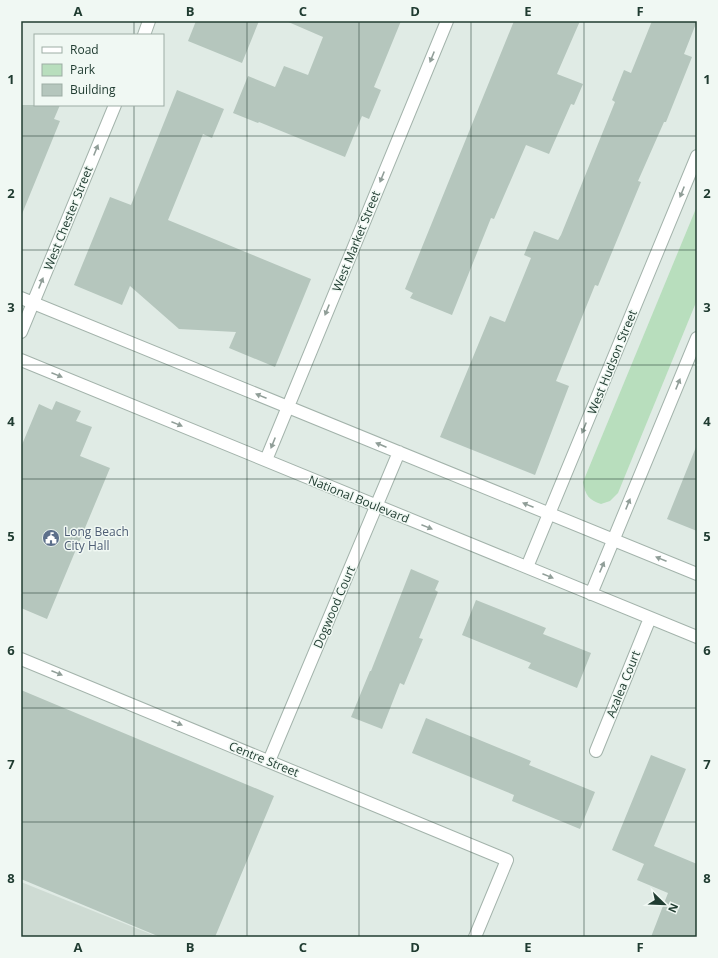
<svg xmlns="http://www.w3.org/2000/svg" width="718" height="958" font-family="'Open Sans',sans-serif">
<style>
.built{fill:#cedbd3}
.green{fill:#b8debd}
.building{fill:#b5c6bd}
.lines{fill:none;stroke-linecap:round;stroke-linejoin:round}
.minor-casing{stroke:#a3b3ab;stroke-width:14}
.minor{stroke:#fff;stroke-width:12}
.oneway{fill:#909e98}
.grid{fill:none;stroke:#203c31;stroke-width:1;stroke-opacity:0.55}
.labels{text-anchor:middle;dominant-baseline:central;stroke-width:3;stroke-linejoin:round;paint-order:stroke}
.street-label{font-size:12px;fill:#203c31;stroke:#f0f8f3}
.service-label{font-size:12px;fill:#4e5e75;stroke:#f0f8f3;text-anchor:start}
.neatline{fill:none;stroke:#203c31;stroke-width:1.5}
.grid-label{font-size:13px;text-anchor:middle;font-weight:bold;fill:#203c31}
</style>
<rect width="100%" height="100%" fill="#e0ebe5"/>
<path class="built" d="M21 882 158 937H21Z"/>
<path class="green" d="M697 206V300L618 493 610 501 601 504C589 500 585 495 583 482Z"/>
<path class="building" d="M196 21H259L242 63 188 41Z
M286 21H401L374 87 381 90 369 119 362 116 345 157 259 122 258 123 233 113 248 76 275 87 284 66 308 75 323 37Z
M514 21H580L557 74 583 84 574 105 571 104 549 154 526 145 494 219 491 218 452 315 410 298 413 293 405 289Z
M652 21H697L684 54 692 57 666 122H664L638 181 641 182 598 286 595 285 556 381 569 386 535 475 440 437 490 316 505 322 531 258 524 255 534 231 558 240 561 235 615 102 612 100 624 70 631 73Z
M177 90 224 109 212 138 203 134 168 220 311 279 275 367 229 348 236 332 179 329 130 286 122 305 74 285 110 197 131 205Z
M21 105H60L54 119 60 121 22 214Z
M56 401 81 411 76 421 92 427 80 456 110 468 47 619 21 608V447L39 404 52 410Z
M696 447H697V531L667 519Z
M411 569 439 581 435 590 438 592 419 638 423 639 404 685 400 683 382 729 351 717 370 671H371Z
M476 600 546 628 543 634 591 653 577 688 528 668 531 663 462 635Z
M21 690 274 796 215 937H160L21 879Z
M426 718 531 761 529 765 595 792 580 829 512 801 514 795 412 753Z
M651 755 686 769 654 846 697 864V937H651L668 893 637 880 644 864 612 850Z"/>
<g class="lines">
<g class="minor-casing">
<path id="minor" d="M144 35 149 21
M21 298 697 574
M21 332 115 105
M21 360 697 637
M266 460 447 21
M527 567 697 156
M591 594 697 338
M21 659 507 860 475 937
M596 751 650 618
M269 761 399 452"/>
</g>
<use href="#minor" class="minor"/>
</g>
<defs><path id="oneway-solid" d="M-6-.8H1V-3.2L6.5 0L1 3.2V.8H-6Z"/></defs>
<g class="oneway">
<use href="#oneway-solid" transform="translate(432 57) rotate(112)"/>
<use href="#oneway-solid" transform="translate(96 150) rotate(-68)"/>
<use href="#oneway-solid" transform="translate(382 177) rotate(112)"/>
<use href="#oneway-solid" transform="translate(682 192) rotate(112)"/>
<use href="#oneway-solid" transform="translate(41 283) rotate(-68)"/>
<use href="#oneway-solid" transform="translate(327 310) rotate(112)"/>
<use href="#oneway-solid" transform="translate(57 375) rotate(22)"/>
<use href="#oneway-solid" transform="translate(678 384) rotate(-68)"/>
<use href="#oneway-solid" transform="translate(261 396) rotate(-158)"/>
<use href="#oneway-solid" transform="translate(177 424) rotate(22)"/>
<use href="#oneway-solid" transform="translate(584 428) rotate(112)"/>
<use href="#oneway-solid" transform="translate(273 443) rotate(112)"/>
<use href="#oneway-solid" transform="translate(381 445) rotate(-157)"/>
<use href="#oneway-solid" transform="translate(628 504) rotate(-68)"/>
<use href="#oneway-solid" transform="translate(528 505) rotate(-158)"/>
<use href="#oneway-solid" transform="translate(427 527) rotate(22)"/>
<use href="#oneway-solid" transform="translate(661 559) rotate(-158)"/>
<use href="#oneway-solid" transform="translate(602 567) rotate(-67)"/>
<use href="#oneway-solid" transform="translate(548 576) rotate(22)"/>
<use href="#oneway-solid" transform="translate(57 673) rotate(22)"/>
<use href="#oneway-solid" transform="translate(177 723) rotate(22)"/>
</g>
<path class="grid" d="M134 21V35M247 21V937M359 21V937M471 21V937M584 21V937M134 105V937M21 136H697M21 250H697M21 365H697M21 479H697M21 593H697M21 708H697M21 822H697"/>
<defs>
<g id="civic-disc" transform="scale(0.9)"><circle r="9.5" fill="#5c6f8a" stroke="#f0f8f3"/><path d="M-.6-6.5H3V-4.5H.6V-3L4-1V1h2V6H-6V1h2V-1L-.6-3ZM-1.2 2.5V6h2.4V2.5Z" fill="#fff"/></g>
</defs>
<g fill-rule="evenodd">
<use href="#civic-disc" x="51" y="538"/>
</g>
<g class="labels">
<g class="street-label">
<text transform="translate(68 218) rotate(-68)">West Chester Street</text>
<text transform="translate(356 241) rotate(-68)">West Market Street</text>
<text transform="translate(612 362) rotate(-68)">West Hudson Street</text>
<text transform="translate(359 499) rotate(22)">National Boulevard</text>
<text transform="translate(334 607) rotate(-67)">Dogwood Court</text>
<text transform="translate(623 684) rotate(-68)">Azalea Court</text>
<text transform="translate(264 759) rotate(22)">Centre Street</text>
</g>
<g class="service-label">
<text x="64" y="531">Long Beach<tspan x="64" dy="14">City Hall</tspan></text>
</g>
</g>
<rect width="718" height="958" fill="none" stroke="#f0f8f3" stroke-width="44"/>
<rect x="34" y="34" width="130" height="72" fill="#f0f8f3" stroke="#9dada5"/>
<rect x="42" y="47" width="20" height="6" fill="#ffffff" stroke="#9dada5"/>
<text x="70" y="54" font-size="12" fill="#203c31">Road</text>
<rect x="42" y="64" width="20" height="12" fill="#b8debd" stroke="#9dada5"/>
<text x="70" y="74" font-size="12" fill="#203c31">Park</text>
<rect x="42" y="84" width="20" height="12" fill="#b5c6bd" stroke="#9dada5"/>
<text x="70" y="94" font-size="12" fill="#203c31">Building</text>
<g transform="translate(664 904) rotate(113)" stroke="#f0f8f3" stroke-width="3" paint-order="stroke">
<path d="M0-3L7 15L0 10L-7 15Z" fill="#203c31"/>
<text y="-6" font-size="11" font-weight="bold" text-anchor="middle" fill="#203c31">N</text>
</g>
<rect x="22" y="22" width="674" height="914" class="neatline"/>
<g class="grid-label">
<text x="78" y="16">A</text>
<text x="190" y="16">B</text>
<text x="303" y="16">C</text>
<text x="415" y="16">D</text>
<text x="528" y="16">E</text>
<text x="640" y="16">F</text>
<text x="11" y="84">1</text>
<text x="707" y="84">1</text>
<text x="11" y="198">2</text>
<text x="707" y="198">2</text>
<text x="11" y="312">3</text>
<text x="707" y="312">3</text>
<text x="11" y="426">4</text>
<text x="707" y="426">4</text>
<text x="11" y="541">5</text>
<text x="707" y="541">5</text>
<text x="11" y="655">6</text>
<text x="707" y="655">6</text>
<text x="11" y="769">7</text>
<text x="707" y="769">7</text>
<text x="11" y="883">8</text>
<text x="707" y="883">8</text>
<text x="78" y="952">A</text>
<text x="190" y="952">B</text>
<text x="303" y="952">C</text>
<text x="415" y="952">D</text>
<text x="528" y="952">E</text>
<text x="640" y="952">F</text>
</g>
</svg>
